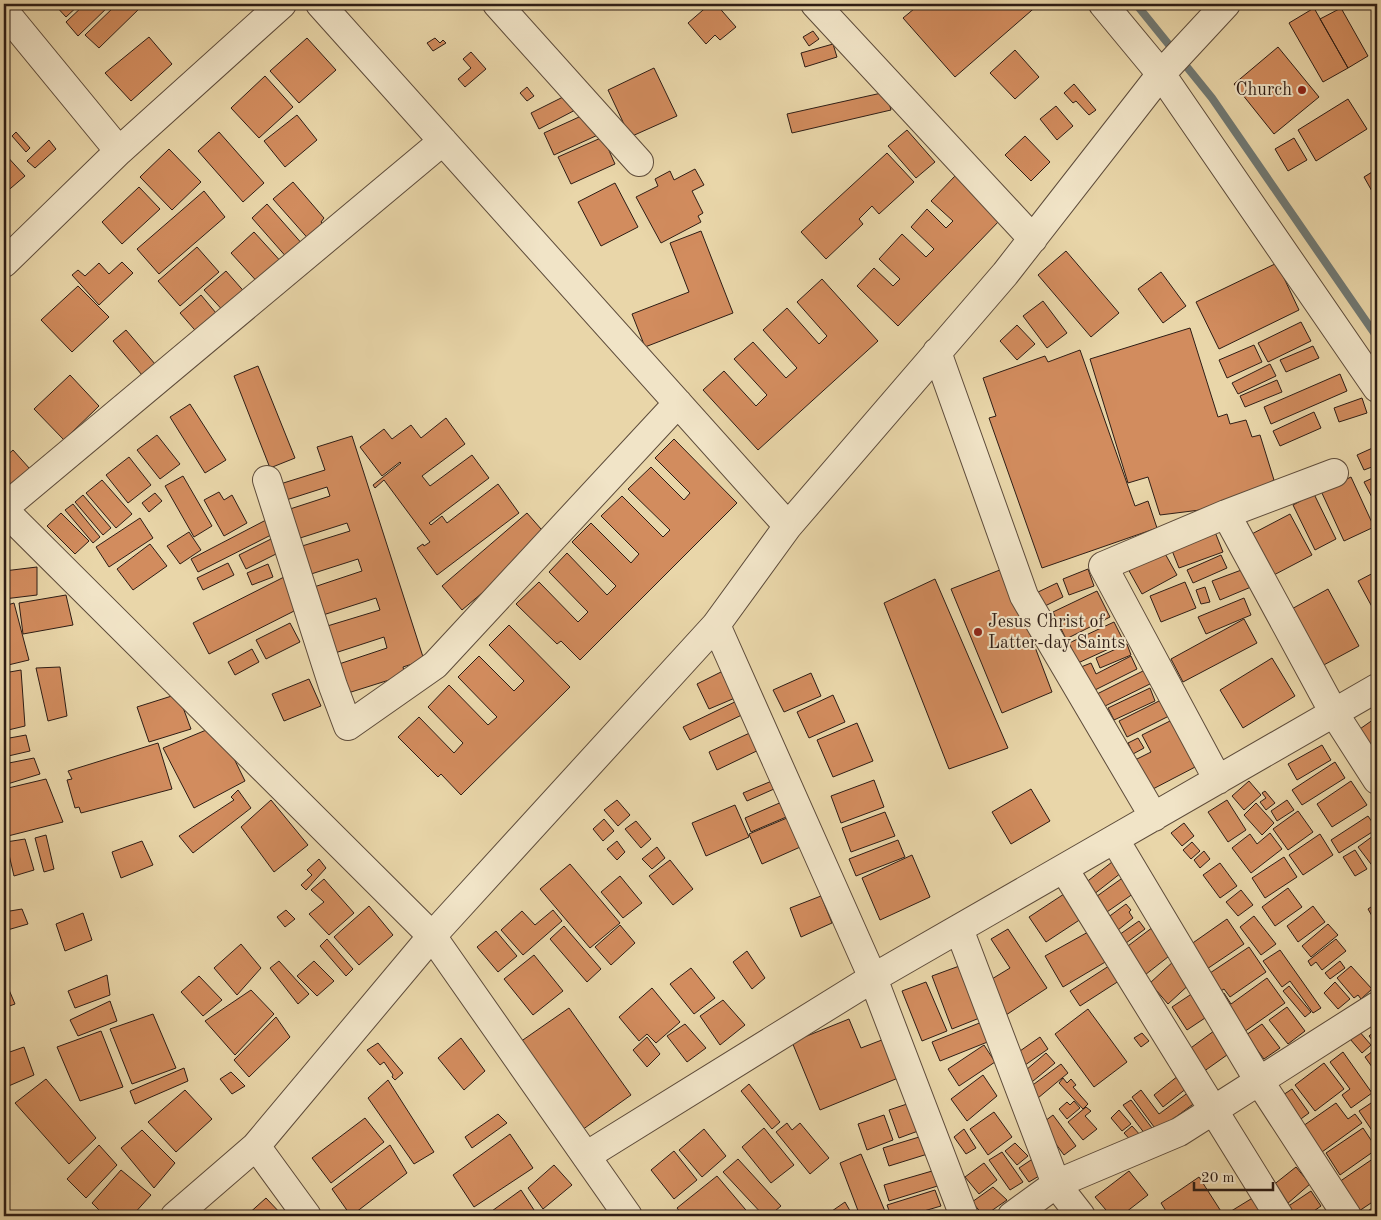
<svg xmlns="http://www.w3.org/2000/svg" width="1381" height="1220" font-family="'Old Standard TT',serif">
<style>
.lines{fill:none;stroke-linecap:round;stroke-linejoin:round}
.stream{stroke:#707974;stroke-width:8}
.building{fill:#d28c5e;stroke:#2e1d15}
.minor-casing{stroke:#5d4b3a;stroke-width:30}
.minor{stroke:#f1e4c7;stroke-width:28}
.poi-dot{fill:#8f2418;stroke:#f1e4c7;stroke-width:2}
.labels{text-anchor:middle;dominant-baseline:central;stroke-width:4;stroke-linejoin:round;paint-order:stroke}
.poi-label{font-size:18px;fill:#2e1d15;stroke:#f1e4c7;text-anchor:end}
</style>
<rect width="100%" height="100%" fill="#e9d6a9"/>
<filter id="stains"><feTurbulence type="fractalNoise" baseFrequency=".004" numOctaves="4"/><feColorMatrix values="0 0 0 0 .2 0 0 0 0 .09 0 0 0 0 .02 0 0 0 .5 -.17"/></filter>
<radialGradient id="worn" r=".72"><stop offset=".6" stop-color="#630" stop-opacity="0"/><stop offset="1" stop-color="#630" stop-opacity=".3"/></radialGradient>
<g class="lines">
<path class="stream" d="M1136 4 1212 98 1377 337"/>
</g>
<path class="building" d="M54 4H80L66 17Z
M85 4H111L78 36 66 22Z
M117 4H140L142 6 99 48 85 35Z
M710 4H716L736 27 720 40 715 35 706 44 688 23Z
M920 4H1039L955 77 903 18Z
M1314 8 1348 68 1323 82 1289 23Z
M1341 8 1368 56 1348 68 1320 19Z
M813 31 819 39 809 46 803 37Z
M149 37 172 64 131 101 105 73Z
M307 38 336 70 299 103 270 71Z
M435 38 440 43 443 40 446 43 433 51 427 43Z
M833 44 837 57 805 67 801 53Z
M1278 47 1319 97 1274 134 1234 84Z
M1015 50 1039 77 1015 99 990 73Z
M471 52 486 69 465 87 458 79 471 68 463 59Z
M654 68 677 116 630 137 608 90Z
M265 76 293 107 259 138 231 108Z
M1074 84 1096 110 1089 115 1076 101 1073 103 1064 93Z
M527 87 534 96 527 101 520 93Z
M573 92 581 107 539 129 531 113Z
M886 92 891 110 792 133 787 114Z
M1348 99 1367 129 1316 161 1298 130Z
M1056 106 1073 126 1057 140 1040 119Z
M590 112 600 134 554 155 544 133Z
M297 115 317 140 285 167 264 141Z
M907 130 935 162 916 178 888 146Z
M16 132 30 148 26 152 12 136Z
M219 132 264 183 243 202 198 151Z
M1025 136 1050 162 1031 181 1005 155Z
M603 137 615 164 571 184 558 157Z
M1294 138 1307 160 1288 171 1275 149Z
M49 140 56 149 35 168 27 161Z
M169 149 201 182 172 210 140 177Z
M4 153 25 176 4 194Z
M887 153 914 182 879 214 872 206 859 219 863 224 826 259 801 232Z
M695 169 704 185 692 191 703 213 698 216 701 222 661 243 636 197 658 186 655 179 670 171 674 180Z
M1377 169V200L1364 177Z
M956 175 1001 219 898 326 857 286 874 268 893 286 900 279 879 259 902 234 926 257 934 249 911 227 927 209 946 228 953 221 931 201Z
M293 182 324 218 321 222 328 230 312 243 273 199Z
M615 183 638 227 601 246 578 202Z
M139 187 160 209 122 244 102 222Z
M204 191 225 217 159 274 137 249Z
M267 204 304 246 289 260 252 218Z
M701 231 733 313 645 347 632 314 689 292 670 243Z
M254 232 284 265 261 286 231 253Z
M197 247 219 272 180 306 158 281Z
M1066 251 1119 313 1091 337 1038 275Z
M122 262 133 273 99 305 72 275 78 270 85 276 99 263 109 274Z
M1277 263 1299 310 1219 349 1196 302Z
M226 271 248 296 227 315 204 290Z
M1161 272 1186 306 1163 323 1138 289Z
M822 279 878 341 758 450 703 390 724 371 756 406 767 395 734 359 753 342 786 378 797 368 763 330 787 308 819 344 827 336 797 302Z
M78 286 109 317 72 352 41 320Z
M201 295 221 319 201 337 180 313Z
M1043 301 1067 333 1047 348 1023 316Z
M1301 322 1311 341 1268 362 1258 343Z
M1017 325 1035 344 1017 360 1000 341Z
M1190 328 1218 417 1227 414 1230 424 1246 420 1252 437 1260 435 1274 480 1224 507 1160 515 1148 477 1128 483 1090 359Z
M126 330 161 371 148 382 113 341Z
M1254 345 1262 362 1227 378 1219 360Z
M1313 346 1319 358 1286 372 1280 360Z
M1080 350 1135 506 1148 501 1157 528 1042 568 989 418 996 416 983 378 1045 356 1048 362Z
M1270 364 1276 376 1238 394 1232 383Z
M258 366 295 458 270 468 234 376Z
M1340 374 1347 391 1271 424 1264 407Z
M70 375 99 406 64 440 34 409Z
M1277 380 1282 392 1245 407 1240 396Z
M1362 398 1367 413 1339 422 1334 408Z
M190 404 226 460 205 473 170 417Z
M1314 412 1321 428 1280 446 1273 431Z
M446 418 465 444 422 476 430 486 472 455 489 478 429 523 431 525 442 516 447 523 498 484 519 513 437 575 417 548 423 544 424 546 430 542 384 480 375 488 373 485 401 463 400 462 382 476 360 447 384 429 392 439 411 425 421 438Z
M157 435 180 464 160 479 137 450Z
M352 436 424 660 403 667 405 675 348 693 339 664 387 648 384 637 332 654 324 627 380 610 376 598 323 615 314 587 362 571 358 559 308 575 299 547 350 531 347 523 297 539 287 510 330 496 327 487 283 501 277 485 325 470 317 447Z
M674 439 737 503 580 660 561 641 557 644 516 604 539 582 578 622 588 612 549 572 567 553 607 595 616 586 572 542 591 523 631 563 639 554 601 516 622 496 663 537 670 530 628 489 651 467 684 500 690 493 655 458Z
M1377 446V465L1364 470 1357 455Z
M13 450 38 478 18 496 4 481V458Z
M129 457 151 485 128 503 106 475Z
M183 476 212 526 194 537 165 486Z
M1377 476V507L1364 482Z
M1351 477 1374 527 1344 541 1321 491Z
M102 480 132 514 116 528 86 493Z
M219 492 224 500 232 495 247 523 224 536 204 500Z
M155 493 162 501 149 512 142 503Z
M1314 494 1336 539 1315 550 1293 505Z
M83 495 111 528 103 535 75 502Z
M73 504 100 537 93 543 65 510Z
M61 513 89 541 75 554 47 526Z
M527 513 548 537 462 610 442 586Z
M1290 514 1312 555 1270 577 1248 536Z
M140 518 153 538 109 567 96 547Z
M266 520 273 534 198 572 191 559Z
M1213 527 1223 552 1179 568 1169 543Z
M189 532 201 550 180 564 167 546Z
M271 539 278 553 246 569 239 555Z
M150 544 167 566 133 590 117 569Z
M1163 550 1177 575 1142 594 1128 569Z
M1221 555 1227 568 1193 583 1187 570Z
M228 563 234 575 203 590 197 578Z
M268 564 273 577 252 585 247 573Z
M37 567V595L4 599V571Z
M1005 568 1052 692 1002 713 951 589Z
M1088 569 1094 586 1069 595 1063 579Z
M1244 569 1251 587 1220 600 1212 581Z
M1377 571V616L1358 581Z
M290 574 306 605 209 654 193 623Z
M935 579 1008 748 949 769 884 603Z
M1185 582 1196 608 1161 622 1150 596Z
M1057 583 1063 597 1043 607 1036 593Z
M1205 587 1210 602 1201 604 1196 590Z
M1328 589 1359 646 1320 667 1288 611Z
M1097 591 1110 617 1066 639 1053 612Z
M66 595 73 625 23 634 19 603Z
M1244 598 1251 615 1206 634 1198 617Z
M14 603 29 660 4 666V606Z
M1244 619 1257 643 1183 682 1171 659Z
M1114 622 1124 642 1078 663 1069 643Z
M290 623 300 642 266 659 256 640Z
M509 625 570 687 461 795 441 774 438 777 398 737 419 717 454 753 463 743 428 707 449 685 488 725 497 717 458 677 479 656 514 691 524 681 489 645Z
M1127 644 1131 655 1100 668 1096 658Z
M252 649 259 662 235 675 228 662Z
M1131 656 1137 669 1093 691 1081 667 1091 663 1096 674Z
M1272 658 1295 696 1243 728 1220 690Z
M60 667 67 716 48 721 36 668Z
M729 668 742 695 709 709 697 684Z
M1147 669 1154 682 1103 707 1097 694Z
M21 670 25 726 4 731V673Z
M811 673 821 696 784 712 773 690Z
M309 679 321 706 284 721 272 694Z
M1150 688 1155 701 1114 720 1108 708Z
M178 694 191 729 149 742 137 707Z
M833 695 845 722 809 738 797 712Z
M743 698 750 711 690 740 683 727Z
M1161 700 1169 716 1127 737 1119 721Z
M1377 717V760L1357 731Z
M1174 719 1199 765 1151 790 1135 760 1151 752 1142 735Z
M857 723 873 761 833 777 817 740Z
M211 728 223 736 245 781 194 808 163 748Z
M756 730 765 747 717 770 709 752Z
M26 735 30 751 4 757V739Z
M1138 738 1144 748 1133 754 1128 743Z
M158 743 172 789 81 813 79 807 75 808 67 780 72 779 68 771Z
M1322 745 1331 760 1297 780 1288 764Z
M34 758 40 774 4 785V764Z
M1335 762 1345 778 1302 805 1292 790Z
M779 778 783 785 747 801 743 793Z
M46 779 63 822 4 837V789Z
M874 780 884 807 841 823 831 796Z
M1249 781 1261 795 1244 810 1232 796Z
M1351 781 1367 805 1332 827 1317 804Z
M1031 789 1050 821 1011 844 992 812Z
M238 790 251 808 193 853 179 836 234 800 231 797Z
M1265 791 1275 803 1266 810 1260 802 1266 798 1262 793Z
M791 798 798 812 751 832 745 818Z
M271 800 308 845 274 872 241 827Z
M617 800 630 815 618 826 604 810Z
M1227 800 1246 830 1228 842 1208 812Z
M1287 800 1294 810 1277 821 1271 811Z
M1256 803 1274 823 1262 835 1244 815Z
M735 805 749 837 706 856 692 823Z
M1298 811 1313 832 1288 850 1273 829Z
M885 812 895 836 851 852 842 828Z
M794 815 807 844 762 864 749 834Z
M1368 816 1377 829 1339 853 1331 840Z
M604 819 614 831 603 841 593 829Z
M636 821 651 839 641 848 625 829Z
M1184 823 1194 836 1182 846 1171 833Z
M1270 833 1282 849 1251 873 1232 848 1250 834 1257 844Z
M1377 833V866L1374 868 1358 847Z
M1320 834 1333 855 1303 875 1289 855Z
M46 835 54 869 44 872 35 838Z
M25 839 34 870 14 876 6 842Z
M898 840 905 857 856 876 849 859Z
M142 841 153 865 121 878 112 852Z
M617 841 625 852 617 860 607 849Z
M1192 842 1200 851 1191 859 1183 850Z
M657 847 665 858 652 869 642 859Z
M1355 850 1367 869 1355 876 1343 857Z
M1204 851 1210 859 1200 868 1194 860Z
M912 855 930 897 880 920 862 878Z
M1284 857 1297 877 1265 898 1252 878Z
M319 859 326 868 306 890 301 885 312 875 307 870Z
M670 860 693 889 673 905 649 876Z
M1112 862 1121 873 1084 902 1075 891Z
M1220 863 1237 886 1220 898 1203 875Z
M570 864 620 923 590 948 540 889Z
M1128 874 1140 889 1104 914 1093 899Z
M620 876 642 903 623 918 601 892Z
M324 879 354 913 329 935 309 914 324 902 311 890Z
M1288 888 1302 907 1275 926 1262 907Z
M1241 890 1253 905 1238 916 1226 902Z
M1067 892 1084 917 1046 942 1029 917Z
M821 896 832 923 801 937 790 908Z
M1377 903V922L1376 923 1368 909Z
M1126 904 1131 910 1129 912 1133 918 1113 934 1103 921Z
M369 906 393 935 359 965 334 937Z
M1313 906 1325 922 1298 942 1287 926Z
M22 909 28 924 4 931V912Z
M286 910 295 919 285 927 277 917Z
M553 910 562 921 523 955 501 930 522 911 535 925Z
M83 913 92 940 65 951 56 924Z
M1254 916 1276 944 1261 955 1240 927Z
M1227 919 1244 944 1204 971 1187 947Z
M1139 921 1145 929 1122 946 1116 937Z
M1328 924 1338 935 1311 957 1302 946Z
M620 925 635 943 611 965 595 947Z
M564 926 601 969 587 982 550 939Z
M1153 927 1173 953 1136 982 1116 955Z
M1008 929 1047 988 1003 1017 982 985 1010 968 991 939Z
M496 931 517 956 498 972 477 947Z
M1090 931 1107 961 1063 987 1045 956Z
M327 939 353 969 346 976 320 946Z
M1336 939 1346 951 1322 970 1316 962 1311 966 1308 961Z
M241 944 261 968 237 995 214 968Z
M1249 947 1266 972 1230 997 1224 989 1219 992 1207 975Z
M1280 950 1321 1008 1313 1013 1290 981 1282 987 1263 961Z
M747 951 765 978 752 989 733 962Z
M534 955 563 991 533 1015 504 979Z
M1175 960 1193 981 1168 1004 1150 983Z
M279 961 309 994 298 1004 270 968Z
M314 961 334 981 317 996 297 976Z
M1340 961 1345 968 1330 979 1325 973Z
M1112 964 1122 979 1080 1006 1070 991Z
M962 965 982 1017 952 1029 932 976Z
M1351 966 1372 989 1361 999 1358 995 1354 998 1337 978Z
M691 968 715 998 694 1014 670 984Z
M107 975 110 995 75 1008 68 991Z
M199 976 222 1000 203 1016 181 992Z
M4 978 15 1004 4 1008Z
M1267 978 1285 1003 1244 1032 1219 997 1224 993 1231 1004Z
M926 982 947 1031 922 1041 902 991Z
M1335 982 1350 999 1338 1009 1324 993Z
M1289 986 1311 1012 1305 1017 1283 991Z
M652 988 680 1022 656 1043 647 1034 639 1041 619 1017Z
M251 990 274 1014 235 1055 205 1021Z
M1193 993 1208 1016 1187 1030 1172 1007Z
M723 1000 745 1025 720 1045 700 1016Z
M110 1001 117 1021 78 1036 70 1020Z
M1287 1007 1305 1031 1288 1044 1269 1020Z
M569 1008 631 1095 582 1130 520 1042Z
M1088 1009 1127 1062 1094 1087 1055 1034Z
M153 1014 176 1068 132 1084 110 1029Z
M276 1017 290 1037 249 1077 234 1060Z
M849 1019 861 1048 887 1038 903 1076 820 1110 792 1042Z
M982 1022 990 1041 940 1061 932 1042Z
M685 1024 706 1048 687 1062 667 1036Z
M1262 1024 1280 1048 1264 1059 1246 1035Z
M1218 1028 1234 1050 1203 1072 1188 1050Z
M1377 1029V1044L1376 1045 1369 1036Z
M101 1031 123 1087 80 1101 57 1047Z
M1359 1031 1371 1045 1362 1053 1350 1039Z
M1142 1033 1149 1041 1141 1047 1134 1038Z
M647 1037 660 1054 647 1067 633 1050Z
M1040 1037 1048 1049 1018 1070 1010 1058Z
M461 1038 485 1071 464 1090 438 1058Z
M378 1043 403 1073 395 1080 392 1077 393 1075 384 1062 380 1065 367 1050Z
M984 1045 995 1062 959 1086 948 1069Z
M24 1047 34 1075 4 1088V1054Z
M1377 1048V1074L1365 1057Z
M1343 1052 1372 1093 1351 1108 1342 1095 1350 1089 1330 1062Z
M1046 1053 1055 1063 1027 1086 1019 1076Z
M1324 1063 1344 1089 1315 1111 1295 1085Z
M1061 1064 1068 1073 1038 1098 1032 1091 1026 1090Z
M184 1068 188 1081 135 1104 130 1091Z
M231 1072 245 1086 232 1094 220 1079Z
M1183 1072 1192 1084 1163 1107 1154 1095Z
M983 1075 997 1096 967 1121 951 1099Z
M1063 1078 1067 1083 1071 1079 1076 1085 1073 1087 1088 1104 1083 1109 1059 1083Z
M46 1079 96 1138 69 1164 15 1103Z
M388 1080 434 1152 414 1164 368 1098Z
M749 1084 780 1122 772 1129 741 1091Z
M1292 1089 1309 1113 1294 1124 1277 1099Z
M185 1090 212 1119 176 1152 148 1122Z
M1141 1090 1159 1114 1189 1092 1196 1102 1157 1131 1132 1097Z
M919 1100 929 1127 899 1138 889 1110Z
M1131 1100 1152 1128 1145 1134 1123 1105Z
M1074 1101 1080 1108 1067 1119 1059 1109 1067 1102 1070 1105Z
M1374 1101 1377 1106V1138L1359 1111Z
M1336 1103 1348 1119 1355 1114 1362 1123 1322 1152 1303 1126Z
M1086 1107 1091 1111 1085 1116 1097 1129 1083 1140 1068 1122Z
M1119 1110 1131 1124 1122 1131 1111 1118Z
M994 1112 1012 1137 988 1155 970 1129Z
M498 1114 507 1123 472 1148 465 1137Z
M884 1115 893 1140 867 1150 858 1124Z
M1053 1115 1076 1146 1064 1155 1041 1124Z
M365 1118 384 1142 331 1183 312 1158Z
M787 1123 792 1130 800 1123 829 1158 810 1174 776 1132Z
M1132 1126 1142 1137 1134 1144 1124 1133Z
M764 1128 794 1165 771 1183 742 1147Z
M1363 1128 1377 1149 1340 1175 1326 1153Z
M704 1129 726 1156 702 1177 679 1150Z
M964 1129 976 1148 966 1154 954 1137Z
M142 1130 175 1163 154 1188 121 1148Z
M510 1134 533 1168 474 1207 453 1175Z
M929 1134 934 1152 889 1166 883 1148Z
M1015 1143 1028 1156 1017 1165 1005 1151Z
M99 1145 117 1165 86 1198 67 1179Z
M390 1145 407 1173 351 1216 332 1189Z
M674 1151 697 1180 674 1199 651 1170Z
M1002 1152 1023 1182 1010 1190 989 1160Z
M861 1154 887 1216H860L840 1163Z
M1377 1156V1199L1359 1211 1339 1182Z
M1034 1158 1044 1173 1029 1182 1019 1168Z
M738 1159 781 1206 769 1216H764L723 1172Z
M984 1163 997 1180 979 1194 965 1177Z
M554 1165 572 1185 543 1209 528 1188Z
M1296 1167 1310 1184 1287 1204 1272 1186Z
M939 1169 944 1184 889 1201 884 1185Z
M121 1170 151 1195 132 1216H105L92 1203Z
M1129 1171 1148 1195 1121 1216H1111L1095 1197Z
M717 1176 751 1216H683L677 1208Z
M1199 1177 1224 1216H1169L1161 1203Z
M993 1187 1007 1200 984 1216 972 1202Z
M521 1190 536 1213 531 1216H485Z
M935 1190 941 1206 907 1216H891L887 1205Z
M1311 1191 1321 1206 1307 1216H1289L1284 1209Z
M1259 1194 1261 1213 1256 1216H1230L1228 1213Z
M266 1198 283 1216H246Z
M845 1202 853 1216H835L832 1211Z
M1377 1205V1216H1360Z"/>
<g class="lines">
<g class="minor-casing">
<path id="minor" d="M320 4 788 526
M497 4 639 162
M815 4 1033 239
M1103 4 1161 74 1377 388
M4 11 119 151
M4 263 119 151 282 4
M937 352 1024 596 1154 817
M267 480 333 686 348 726 435 665 678 403
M4 508 443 141
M4 510 432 936 628 1216
M1226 514 1334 713 1377 780
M716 625 873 978 964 1216
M1218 780 1103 566 1226 514 1334 473
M1115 840 1256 1076 1347 1216
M1064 869 1279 1216
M959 929 1056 1184 1081 1216
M256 1146 307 1216
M586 1156 873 978 1377 688
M175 1216 256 1146 432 936 716 625 788 526 1005 274 1161 74 1226 4
M1012 1216 1056 1184 1179 1132 1377 1006"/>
</g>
<use href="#minor" class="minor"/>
</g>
<g class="poi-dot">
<circle cx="1302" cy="90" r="5"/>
<circle cx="978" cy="632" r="5"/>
</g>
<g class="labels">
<g class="poi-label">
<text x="1292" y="90">Church</text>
<text x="988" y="622" text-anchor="start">Jesus Christ of<tspan x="988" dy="21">Latter-day Saints</tspan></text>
</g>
</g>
<rect width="1381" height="1220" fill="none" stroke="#e9d6a9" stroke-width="20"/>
<rect x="5" y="5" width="1371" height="1210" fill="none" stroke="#2e1d15" stroke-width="2.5"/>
<rect x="10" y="10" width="1361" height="1200" fill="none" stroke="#2e1d15"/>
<path d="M1194 1182v8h79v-8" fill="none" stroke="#2e1d15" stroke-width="2.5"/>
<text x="1201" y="1182" font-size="15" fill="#2e1d15" stroke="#f1e4c7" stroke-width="4" paint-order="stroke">20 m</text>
<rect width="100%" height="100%" filter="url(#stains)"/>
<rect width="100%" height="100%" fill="url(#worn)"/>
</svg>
